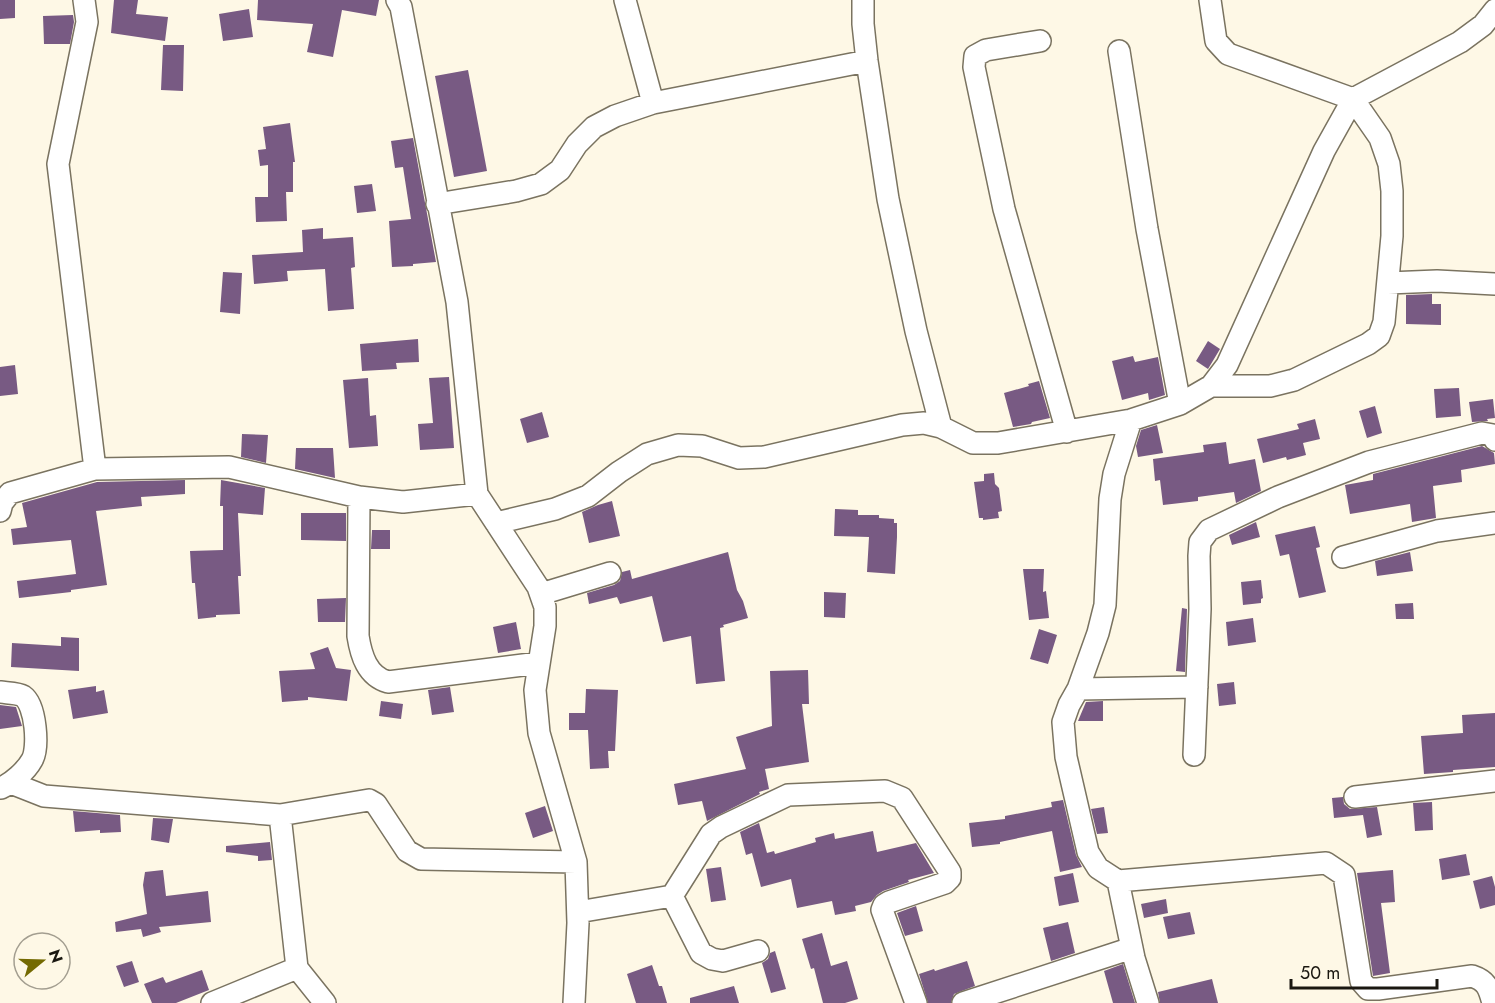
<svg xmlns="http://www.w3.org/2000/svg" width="1495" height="1003" font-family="Jost,sans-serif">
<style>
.building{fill:#785a83}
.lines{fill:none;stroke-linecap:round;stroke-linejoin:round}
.minor-casing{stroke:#7a7360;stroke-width:24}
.minor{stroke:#fff;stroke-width:21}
</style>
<rect width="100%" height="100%" fill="#fef8e6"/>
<path class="building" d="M0 0H15V18L0 19Z
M114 0H138L136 14 168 17 165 41 111 33Z
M258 0H379L376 16 342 10 333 57 307 52 313 24 257 20Z
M249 9 253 37 223 41 219 14Z
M73 15 74 22 70 44H44L43 16Z
M163 45H184L183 91 161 90Z
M468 70 487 171 454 177 435 76Z
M290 123 295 162H293V192H286L287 221 256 222 255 197H268V165L260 166 258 150 266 149 263 127Z
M413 138 436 262 413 264V266L392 267 389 221 411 219 403 167 395 168 391 141Z
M372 184 376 211 357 213 354 186Z
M323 228V239L353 237 355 267 351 268 354 309 328 311 325 269 287 271 288 281 254 284 252 255 303 252 302 230Z
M223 272 242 273 240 314 220 312Z
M1432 294V304H1441V325L1406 324V295Z
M418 339 419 362 396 363 397 369 362 371 360 344Z
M1208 341 1220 349 1208 369 1196 361Z
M1133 356 1135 362 1158 357 1165 395 1149 400 1148 393 1122 400 1112 361Z
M15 365 18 394 0 396V367Z
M449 377 454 448 420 450 418 424 433 423 429 378Z
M368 378 370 416 376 415 378 446 349 448 343 380Z
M1039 381 1050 418 1032 422 1031 424 1013 427 1004 393 1029 386 1028 384Z
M1459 388 1461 416 1436 418 1434 389Z
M1493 399 1495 418 1487 419 1488 421 1472 422 1469 402Z
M1375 406 1382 433 1367 438 1359 411Z
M542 412 549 437 527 443 520 419Z
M1315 419 1320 439 1303 443 1306 455 1287 460 1286 457 1263 463 1257 439 1299 429 1297 424Z
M1157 425 1163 453 1138 457 1136 446 1141 430Z
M242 434 268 435 266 463 241 457Z
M1226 442 1229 464 1255 459 1261 491 1236 503 1234 492 1198 497V501L1163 505 1160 480 1155 481 1153 459 1204 452 1203 445Z
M1482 446 1494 453 1495 464 1461 470 1462 482 1433 486 1436 518 1412 522 1410 504 1350 514 1345 485 1373 480V474Z
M296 448H333L335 478 295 469Z
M994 473 995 484 999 488 1002 511 998 512 999 518 983 520V518H979L974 482 984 481V474Z
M185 480V494L141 497 142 506 96 511 107 585 71 590V592L19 598 17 581 76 574 71 540 13 545 11 529 27 527 22 503 97 482Z
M221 480 265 488 263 515 238 513 241 576H238L240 614 216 615V617L198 619 195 583H192L190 551 223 550V506H220Z
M612 501 620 536 589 543 582 512 598 505Z
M835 509 858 510V515H879V518L894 519V523H897V537L895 574 867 572 869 537 834 536Z
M301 513H346V541L301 540Z
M1256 522 1260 537 1232 545 1229 535Z
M1315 526 1320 547 1316 548 1326 592 1299 598 1289 554 1280 556 1275 535Z
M372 530H390V549H371Z
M728 552 737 590 743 601 748 618 723 625 724 627 720 628 725 681 696 684 691 636 663 642 652 596 620 604 617 597 589 604 587 593 614 585 620 581 622 572 630 570 632 579Z
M1410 552 1413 571 1377 576 1375 561Z
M1023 569H1044L1043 592 1046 591 1049 618 1029 620Z
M1261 580 1263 598 1261 599V603L1243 605 1241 582Z
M824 592 846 593 845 618 824 617Z
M346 598 345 622H318L317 599Z
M1413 603 1414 619H1396L1395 604Z
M1182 608 1187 609 1185 672 1176 671Z
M1253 618 1256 642 1228 646 1226 622Z
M516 622 521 649 498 653 493 627Z
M1039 629 1057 635 1048 664 1030 659Z
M61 637 79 638V671L11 667 12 643 61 646Z
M328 647 336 668 351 670 347 701 308 697V700L282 702 279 671 315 669 310 653Z
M808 670 809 704H802L809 762 765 769 769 789 759 792 760 794 707 821 702 801 678 805 674 784 746 769 736 737 772 726 770 671Z
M1234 682 1236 704 1219 706 1217 684Z
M96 686V692L104 690 108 713 73 719 68 690Z
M450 687 454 712 432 715 428 690Z
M586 689 618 690 615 751H608L609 768 590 769 588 730H569V713H585Z
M381 701 403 704 401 719 379 716Z
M1103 701V721H1078L1086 702Z
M0 705 16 707 22 726 0 729Z
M1495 713V767L1453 770V772L1424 774 1421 736 1463 733 1462 715Z
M1343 797 1344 804 1350 809 1377 807 1382 835 1367 838 1363 815 1334 818 1332 798Z
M1063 800 1076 855 1082 867 1060 872 1052 831 1000 842V844L972 847 969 823 1005 819V816L1052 807 1051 802Z
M1432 802 1433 830 1415 831 1413 803Z
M545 806 553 831 533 838 525 813Z
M1104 807 1108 833 1097 834 1091 809Z
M73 811 120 815 121 832 100 833V830L75 832Z
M153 818 173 819 169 843 151 840Z
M759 823 767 853 774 851 775 854 816 842 815 838 834 833 835 839 873 831 877 852 916 843 934 873 908 880 909 882 883 891 877 895 871 902 855 906 856 911 835 915 832 901 797 908 791 879 761 887 752 853 746 855 740 832Z
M270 842 272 860 258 861V856L226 852V846Z
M1466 854 1470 875 1442 880 1439 859Z
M721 867 726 900 711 902 706 869Z
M163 870 166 896 208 891 211 922 159 927 161 932 143 937 141 929 116 932 115 922 147 914 143 885 145 872Z
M1393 870 1395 902 1381 903 1390 973 1373 976 1357 873Z
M1073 873 1079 902 1059 906 1054 877Z
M1492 876 1495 887V905L1480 909 1473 881Z
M1166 899 1168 913 1144 918 1141 904Z
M916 906 923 931 905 936 897 913Z
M1190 912 1195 934 1168 939 1163 917Z
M1068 922 1075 953 1051 961 1043 928Z
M822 933 831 966 847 961 858 999 845 1003H823L814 968 811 969 802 939Z
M775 951 786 989 771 993 762 963 768 959 770 953Z
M132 961 139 982 124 987 116 966Z
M967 961 975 986 954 994 951 1003H928L919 974 934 969 935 971Z
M1123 964 1135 1003H1113L1104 971Z
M652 965 659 986H662L667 1003H636L627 974Z
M202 970 209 990 176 1003H152L144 984 163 977 166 983Z
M1212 979 1218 1003H1160L1158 992Z
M734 986 739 1003H690V998Z"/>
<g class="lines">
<g class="minor-casing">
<path id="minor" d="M397 0 401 7 457 302 477 494 538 587 545 607V626L535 690 539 733 576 862 578 923 574 1003
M625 0 653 103
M863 0V24L867 61 888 199 916 331 941 427
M1210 0 1216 41 1228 54 1353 99 1380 138 1389 164 1392 191V236L1384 322 1379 336 1368 344 1294 380 1270 386H1211
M1040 41 986 50 975 56 974 67 1004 209 1067 432
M1119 51 1147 229 1180 404
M437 204 516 191 541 184 560 170 577 144 594 127 615 116 653 103 867 61
M1388 283 1437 281 1495 284
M1131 420 1114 474 1110 499 1105 605 1098 633 1078 689 1069 705 1063 722 1066 757 1088 852 1098 868 1118 881 1134 958 1148 1003
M95 469 229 467 359 497 403 502 477 494
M359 497 358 636C361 655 367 676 388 682L539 663
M0 511 2 503 10 493 95 469 58 164 87 22 84 0
M496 523 555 509 588 496 619 472 647 454 678 445 702 446 739 458 764 457 902 425 924 423 941 427 973 443H998L1131 420 1180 404 1211 386 1227 365 1324 151 1353 99 1460 42 1483 25 1495 10
M1343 557 1437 531 1495 523
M541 594 610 573
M1078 689 1197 687
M0 692C7 693 18 693 23 696 36 705 39 748 32 760 26 771 12 783 1 788
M1194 755 1200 609 1199 556 1200 542 1209 530 1278 497 1369 462 1482 433 1493 435 1495 440
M11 783 44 796 280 815
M1355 797 1495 781
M1118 881 1326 863 1344 875 1361 981 1368 989H1378L1472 976C1487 981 1489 988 1493 1003
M672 896 701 953 712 959 723 961 758 951
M578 912 672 896 711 834 721 827 788 795 885 791 902 798 950 872V878L945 883 889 902 884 905 882 910 916 1003
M212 1003 297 968
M325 1003 297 968 280 815 369 800 376 804 407 851 421 859 576 862
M963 1003 1132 948"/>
</g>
<use href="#minor" class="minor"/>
</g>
<g transform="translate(42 961) rotate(71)"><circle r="28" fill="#fef8e6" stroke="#a39e90" stroke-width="1.5"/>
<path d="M0-4.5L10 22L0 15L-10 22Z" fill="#746a02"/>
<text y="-9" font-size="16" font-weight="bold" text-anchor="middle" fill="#1a1710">N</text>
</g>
<path d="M1291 979v9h146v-9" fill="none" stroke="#1a1710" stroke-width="3"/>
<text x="1300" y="979" font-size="18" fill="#1a1710" stroke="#fef8e6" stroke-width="4.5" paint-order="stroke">50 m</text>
</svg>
